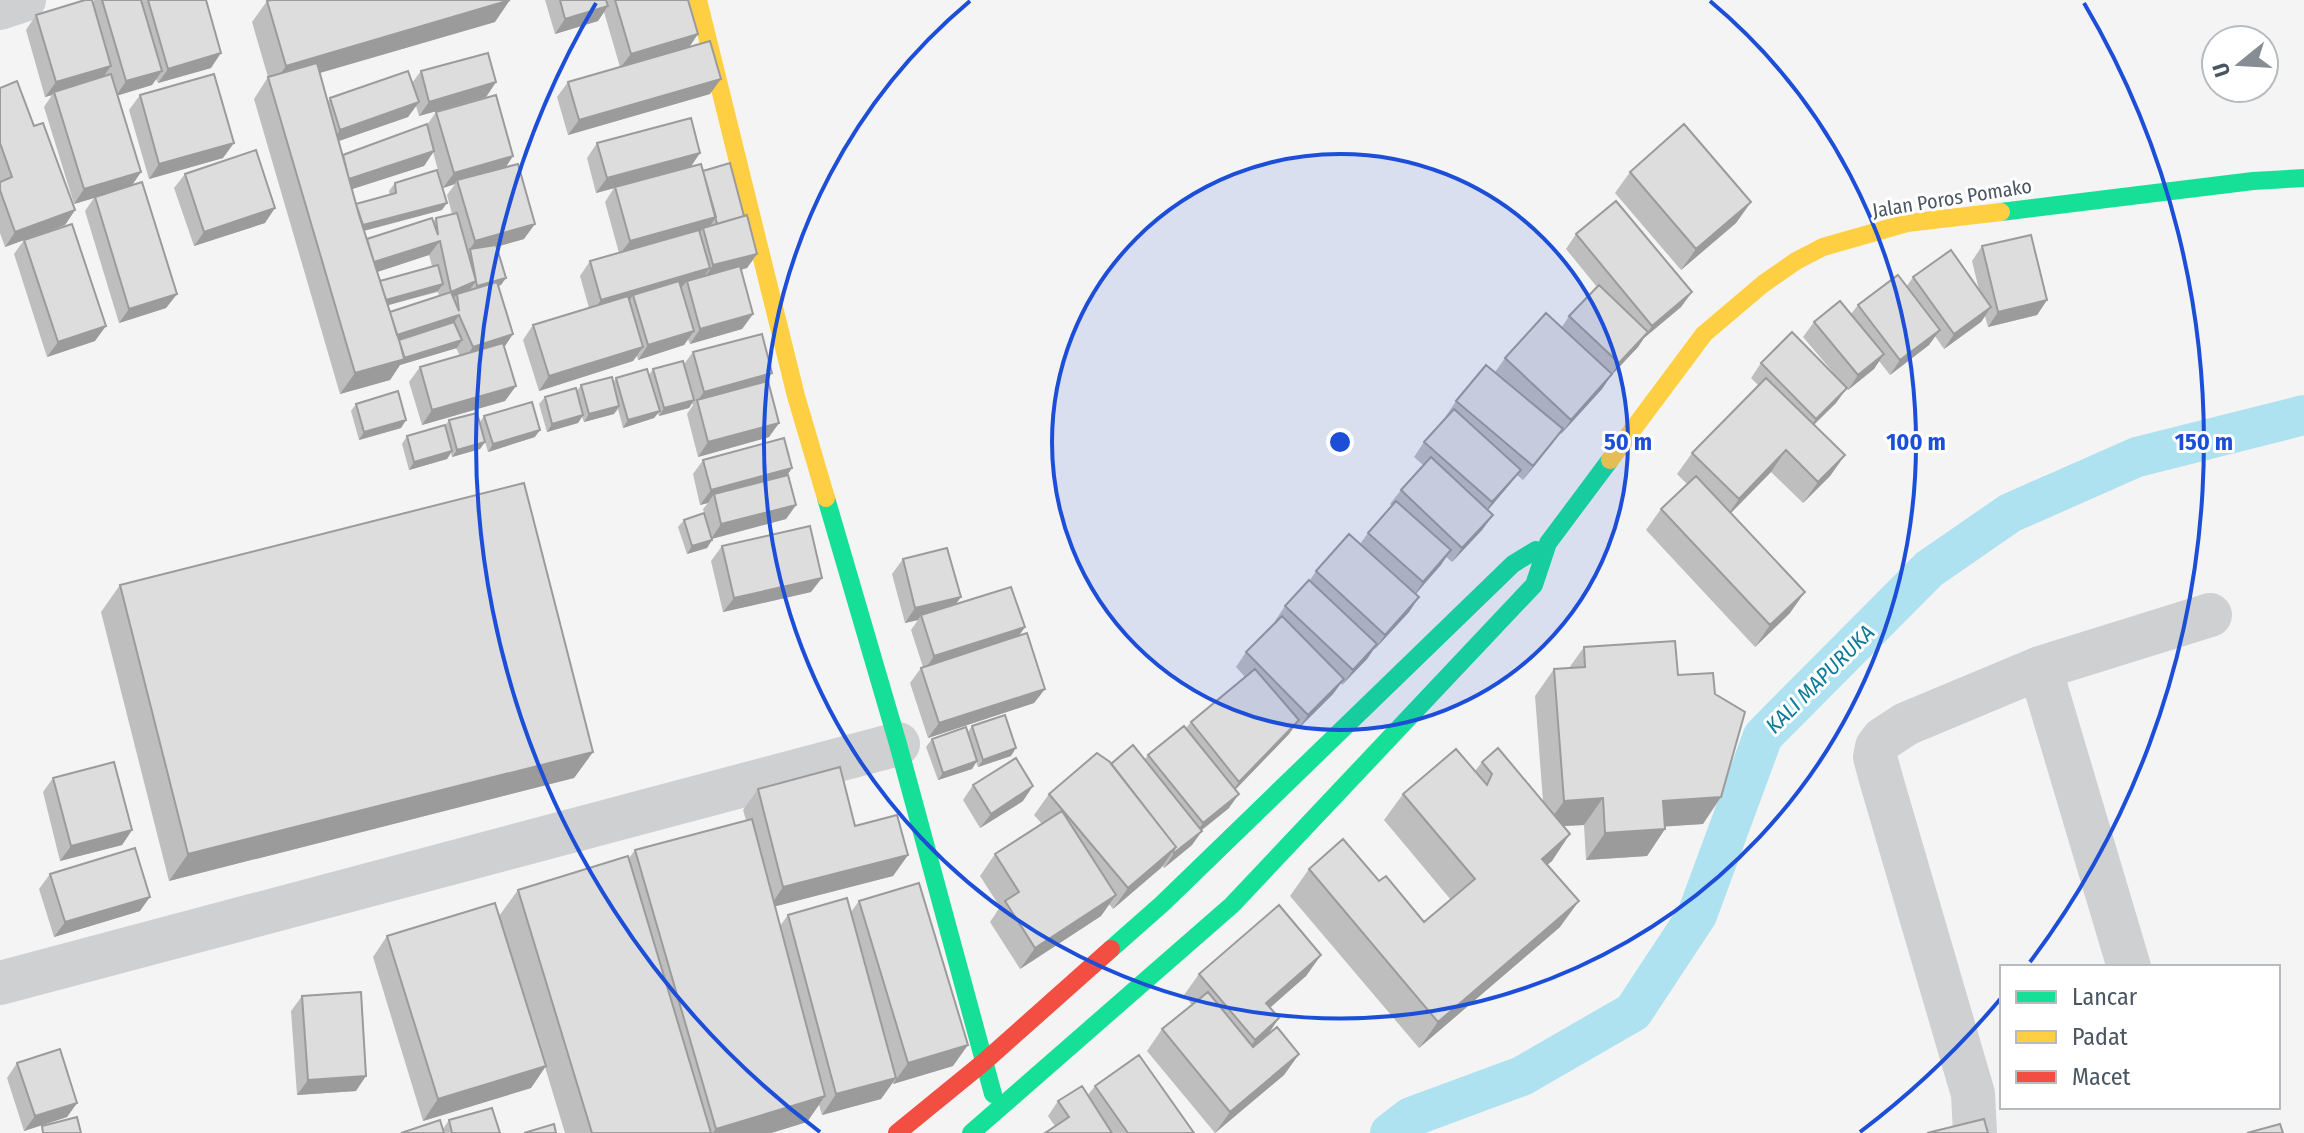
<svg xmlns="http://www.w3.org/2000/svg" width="2304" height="1133" font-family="'Fira Sans Condensed',sans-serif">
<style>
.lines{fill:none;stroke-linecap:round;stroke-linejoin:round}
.canal{stroke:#aee2f0;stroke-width:40}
.street{stroke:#ced0d2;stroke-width:44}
.fast{stroke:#16e098;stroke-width:18}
.slow{stroke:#ffcf43;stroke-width:18}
.jam{stroke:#f24e42;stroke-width:18}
.wall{fill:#bebebf;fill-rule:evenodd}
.shaded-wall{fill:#9b9b9b}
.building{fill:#ddddde;stroke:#9b9b9b;stroke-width:2}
.ring{fill:none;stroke:#1d4ed8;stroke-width:4}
.labels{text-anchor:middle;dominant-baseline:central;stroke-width:6;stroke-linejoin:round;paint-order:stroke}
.street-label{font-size:20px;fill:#4a5661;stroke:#fff}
.water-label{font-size:22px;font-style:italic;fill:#0c7c9b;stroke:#fff}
.centre{fill:#1d4ed8;stroke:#fff;stroke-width:4}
.ring-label{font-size:24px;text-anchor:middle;font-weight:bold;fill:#1d4ed8;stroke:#fff;stroke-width:6;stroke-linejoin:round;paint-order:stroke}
</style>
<rect width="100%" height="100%" fill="#f4f4f4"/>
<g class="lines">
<path class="canal" d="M1390 1133 1411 1117 1522 1076 1633 1012 1697 915 1763 736 1929 569 2010 513 2137 457 2304 415"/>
<path class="street" d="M0 8 24 0
M2040 668 2129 967
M0 983 898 744
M1975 1133 1973 1094 1881 779 1875 757 1877 747 1883 739 1906 724 2040 668 2210 615"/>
<path class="fast" d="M2001 212 2253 181 2304 178
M826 498 898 744 993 1094
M1111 949 1162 904 1513 564 1536 550
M971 1133 1232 905 1534 585 1548 543 1610 460"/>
<path class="slow" d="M698 0 796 396 826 498
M1610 460 1704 334 1763 284 1796 261 1823 247 1907 223 2001 212"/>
<path class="jam" d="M897 1133 984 1062 1111 949"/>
</g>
<path class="wall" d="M94 0H206L211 68 158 83 156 79 152 85 118 95 132 185 177 294 166 308 119 323 85 211 94 198 74 204 44 107 52 95 45 97 26 30 36 15 93 3Z
M545 0H688L689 47 710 94 568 135 557 97 568 82 620 67 604 12 598 21 555 34Z
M267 1 495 22 320 73 328 101 330 98 412 83 421 71 496 82 486 97 419 116 416 106 408 117 339 141 343 155 427 125 436 112 513 156 506 167 524 239 496 247 501 285 498 286 513 334 504 347 505 401 422 425 409 382 420 367 460 356 456 348 400 365 390 380 340 394 254 99 268 77 252 22ZM433 152 443 188 455 184 447 195 452 214 436 218 433 222 367 239 364 231 442 210 395 183 389 191 390 195 356 204 352 189 424 166ZM429 255 432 266 380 281 377 272ZM438 292 439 296 390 312 388 305Z
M0 88 34 126 75 210 65 225 5 247 0 233Z
M140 95 223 158 149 179 129 110Z
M597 143 703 171 744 216 757 254 747 268 741 270 753 314 742 329 690 344 688 339 684 345 638 360 637 356 633 361 539 391 523 340 533 325 589 308 580 276 590 261 619 253 605 202 614 188 596 193 587 158Z
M1630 172 1751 202 1736 223 1681 270 1615 193Z
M185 174 265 223 194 246 174 188Z
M1576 234 1692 292 1681 307 1644 338 1638 347 1612 374 1602 389 1561 434 1560 433 1523 480 1517 475 1488 510 1493 515 1482 530 1452 562 1446 557 1416 594 1419 597 1409 612 1375 649H1374L1367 659 1342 685 1341 683 1333 694 1298 729 1295 726 1289 734 1236 789 1229 808 1202 830 1192 845 1164 868 1162 866 1113 909 1109 904 1101 916 1020 969 990 922 1000 907 980 876 995 854 1042 824 1034 815 1049 794 1111 764 1144 760 1148 755 1186 728 1191 722 1245 677 1236 667 1246 652 1276 622 1275 621 1285 606 1310 580 1316 571 1360 544 1368 533 1392 506 1390 504 1401 490 1423 465 1414 457 1424 442 1447 417 1446 416 1456 401 1495 372 1505 358 1562 327 1569 316 1597 287 1566 249Z
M24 240 95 341 47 357 14 254Z
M1982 246 2047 300 2037 315 1988 327 1985 316 1981 322 1944 349 1935 336 1929 345 1890 375 1879 361 1874 369 1848 390 1846 388 1836 403 1814 425 1845 455 1830 476 1803 503 1771 472 1731 513 1790 613 1755 647 1646 530 1661 509 1687 484 1677 474 1692 453 1758 385 1751 378 1761 363 1842 383 1803 337 1814 322 1851 314 1858 305 1907 286 1913 277 1979 290 1972 261Z
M693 352 767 381 779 423 769 437 698 457 687 414 693 405 692 403 689 408 659 416 658 413 654 418 623 428 618 409 614 414 584 422 582 417 578 423 547 432 539 404 545 397 577 391 581 385 613 383 616 378 649 375 653 369 684 364Z
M356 404 406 420 401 428 359 440 351 411Z
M484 416 535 437 488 452 485 442 480 449 452 457 451 453 447 459 409 470 402 444 407 436 445 426 449 420 480 422Z
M703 460 792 468 787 475 796 505 786 519 712 539V540L707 548 687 554 678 527 684 520 707 524 703 509 708 503 700 505 693 474Z
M722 546 811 592 723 612 711 561Z
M903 559 961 597 955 604 1025 627 1019 636 1045 689 1034 703 928 738 910 683 921 668 923 667 911 630 918 620 905 623 892 574Z
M120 585 593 752 574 778 169 881 101 612Z
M1584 647 1678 675 1703 824 1665 826V829L1647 856 1586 860 1584 825 1564 826 1552 861 1547 864 1560 927 1419 1048 1290 896 1309 869 1379 881 1424 922 1451 900 1384 820 1403 794 1475 771 1482 762 1543 801 1535 696 1554 669 1569 668Z
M972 726 1011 756 978 767 976 762 972 769 938 780 926 747 932 739 968 732Z
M53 778 132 830 122 845 60 861 43 792Z
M973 785 1023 801 980 828 963 800Z
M758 789 855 826 908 855 893 876 775 906 780 926 788 915 851 912 859 901 953 1066 893 1084V1082L881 1099 822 1115 819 1105 807 1122 771 1133H565L545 1067 531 1088 423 1121 373 957 387 936 499 916 518 890 629 858 635 850 746 820 743 810Z
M50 874 140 911 54 937 39 889Z
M1321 955 1306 976 1270 1008 1279 1018 1267 1036 1299 1054 1284 1075 1215 1133 1147 1051 1162 1029 1192 1005 1184 995 1199 974Z
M302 996 356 1091 297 1095 291 1011Z
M17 1063 77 1103 67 1117 24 1131 7 1078Z
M1095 1086 1194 1133H1044L1055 1126 1048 1116 1058 1101 1088 1095Z
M449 1120 500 1133H401L443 1129Z"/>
<path class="shaded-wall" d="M510 0 495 22 271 87 286 66Z
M608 6 598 21 555 34 565 19Z
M698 34 688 49 620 68 631 54Z
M221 53 211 68 158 83 168 69Z
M111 66 101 80 54 92 52 95 45 97 56 82Z
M162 71 152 85 116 96 126 81Z
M721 79 710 94 568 135 579 120Z
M496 82 486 97 419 116 429 102Z
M419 102 408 117 330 144 340 130Z
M234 143 223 158 149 179 159 164Z
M434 151 424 166 337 194 348 179Z
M700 153 690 168 596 193 607 178Z
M513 156 503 171 457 180 455 184 443 188 454 173Z
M141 172 131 187 74 204 84 189Z
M1751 202 1736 223 1681 270 1696 249Z
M447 203 442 210 344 236 350 228Z
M275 208 265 223 194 246 204 232Z
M75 210 65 225 5 247 15 232Z
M716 217 706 232 703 228 699 234 619 255 630 241Z
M535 224 524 239 471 254 470 249 475 241Z
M440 241 429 255 362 277 372 263Z
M757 254 747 268 703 280 713 265Z
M710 268 699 283 687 281 681 288 633 295 627 304 591 314 601 300Z
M506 278 501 285 472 294 477 286Z
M476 281 466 295 457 294 451 302V292Z
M443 284 438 291 368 311 373 303Z
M1692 292 1681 307 1644 338 1638 347 1609 378 1619 363 1644 337 1652 326Z
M177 294 166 308 119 323 129 309Z
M2047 300 2037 315 1988 327 1998 312Z
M1991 307 1981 322 1944 349 1954 334Z
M753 314 742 329 690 344 700 329Z
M459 315 449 330 388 350 392 337Z
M106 326 95 341 47 357 58 342Z
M1940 330 1929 345 1890 375 1900 360Z
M694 331 684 345 638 360 648 345Z
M513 334 503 349 462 362 473 347Z
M462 340 457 348 400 365 390 380 340 394 355 373Z
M643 347 633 361 539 391 549 376Z
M1884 354 1874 369 1848 390 1858 375Z
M772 373 762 388 697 401 704 392Z
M1612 374 1602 389 1561 434 1571 420Z
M516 386 505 401 422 425 432 410Z
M1847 388 1836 403 1805 433 1816 419Z
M694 400 689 408 659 416 664 408Z
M619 406 614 414 584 422 589 414Z
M660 411 654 418 623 428 628 420Z
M583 415 578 423 547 432 552 424Z
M406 420 401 428 359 440 364 432Z
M779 423 769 437 698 457 708 442Z
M1563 429 1552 444 1523 480 1533 466Z
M540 430 535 437 488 452 493 444Z
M485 442 480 449 452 457 457 450Z
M1786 450 1771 472 1724 520 1739 499Z
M452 451 447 459 409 470 414 462Z
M1845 455 1830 476 1803 503 1818 482Z
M792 468 782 483 714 494 708 503 700 505 711 490Z
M1521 470 1510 484 1482 517 1492 502Z
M796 505 786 519 711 539 721 524Z
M1493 515 1482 530 1452 562 1462 548Z
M712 540 707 548 687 554 692 546Z
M1451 550 1441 565 1413 597 1423 582Z
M822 578 811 592 723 612 734 598Z
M1805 592 1790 613 1755 647 1770 625Z
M961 597 950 612 921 615 918 620 905 623 915 608Z
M1419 597 1409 612 1375 649 1385 635Z
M1025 627 1014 642 924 671 934 656Z
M1377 644 1367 659 1342 685 1353 670Z
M1344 679 1333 694 1298 729 1308 715Z
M1045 689 1034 703 928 738 939 723Z
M1299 720 1289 734 1229 796 1239 782Z
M1016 748 1011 756 978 767 983 760Z
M593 752 574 778 169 881 188 854Z
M977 761 972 769 938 780 943 773Z
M1033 786 1023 801 980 828 991 814Z
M1239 794 1229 808 1193 837 1203 823Z
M1721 797 1703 824 1644 828 1663 801Z
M1603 798 1584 825 1545 827 1564 801Z
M1665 829 1647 856 1586 860 1605 833Z
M132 830 122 845 60 861 71 846Z
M1202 831 1192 845 1164 868 1174 853Z
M1570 834 1552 861 1524 885 1542 859Z
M1176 847 1161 868 1113 909 1128 888Z
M908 855 893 876 769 908 783 887Z
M1116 895 1101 916 1020 969 1035 948Z
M150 897 140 911 54 937 65 922Z
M1579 901 1560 927 1419 1048 1438 1022Z
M1321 955 1306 976 1251 1024 1266 1003Z
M1279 1018 1264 1040 1240 1061 1255 1040Z
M968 1045 953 1066 893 1084 908 1063Z
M1299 1054 1284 1075 1215 1133 1230 1112Z
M546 1066 531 1088 423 1121 438 1099Z
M366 1076 356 1091 297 1095 308 1080Z
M896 1078 881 1099 822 1115 836 1094Z
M825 1096 807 1122 771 1133H712L716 1129Z
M77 1103 67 1117 24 1131 35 1116Z"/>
<path class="building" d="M85 0H92L111 66 56 82 36 15Z
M102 0H141L162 71 126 81Z
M148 0H206L221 53 168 69Z
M271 0H510L286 66 267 1Z
M560 0H606L608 6 565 19Z
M615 0H688L698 34 631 54Z
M710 41 721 79 579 120 568 82Z
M488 53 496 82 429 102 421 71Z
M317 63 359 215 405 359 355 373 268 77Z
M408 71 419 102 340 130 330 98Z
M111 74 141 172 84 189 54 92Z
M214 74 234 143 159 164 140 95Z
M17 81 34 126 43 123 75 210 15 232 0 190V182L12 177 0 143V88Z
M496 95 513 156 454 173 436 112Z
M691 118 700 153 607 178 597 143Z
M427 124 434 151 349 179 343 155Z
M1684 124 1751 202 1696 249 1630 172Z
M256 150 275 208 204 232 185 174Z
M730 163 744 216 717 224 703 171Z
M518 164 535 224 475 241 457 180Z
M701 164 716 217 630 241 615 187Z
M437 170 447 203 363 225 356 204 396 193 395 183Z
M142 182 177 294 129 309 95 197Z
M1616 201 1692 292 1652 326 1576 234Z
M457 213 476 281 451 292 440 241 374 262 367 239 432 218 438 235 436 218Z
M747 215 757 254 713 265 703 228Z
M72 224 106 326 58 342 24 240Z
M699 230 710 268 601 300 590 261Z
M2031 235 2047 300 1998 312 1982 246Z
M496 245 506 278 477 286 470 249Z
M1951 250 1991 307 1954 334 1913 277Z
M438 265 443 284 386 300 380 281Z
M740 266 753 314 700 329 687 281Z
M1898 275 1940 330 1900 360 1858 305Z
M679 281 694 331 648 345 633 295Z
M497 282 513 334 473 347 459 315 397 335 390 312 451 292 459 311 457 294Z
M1599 285 1648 332 1619 363 1569 316Z
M628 296 643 347 549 376 533 325Z
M1840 301 1884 354 1858 375 1814 322Z
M1546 313 1612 374 1571 420 1505 358Z
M454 322 462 340 404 358 399 340Z
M1792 332 1847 388 1816 419 1761 363Z
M762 334 772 373 704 392 693 352Z
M503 343 516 386 432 410 420 367Z
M683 361 694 400 664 408 653 369Z
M1486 365 1563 429 1533 466 1456 401Z
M647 369 660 411 628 420 616 378Z
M612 377 619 406 589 414 581 385Z
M1766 378 1845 455 1818 482 1786 450 1739 499 1692 453Z
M768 381 779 423 708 442 697 400Z
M576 388 583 415 552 424 545 397Z
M398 391 406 420 364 432 356 404Z
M532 402 540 430 493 444 484 416Z
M1454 409 1521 470 1492 502 1424 442Z
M477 413 485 442 457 450 449 420Z
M445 425 452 451 414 462 407 436Z
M784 438 792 468 711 490 703 460Z
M1431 457 1493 515 1462 548 1401 490Z
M788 475 796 505 721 524 714 494Z
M1696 476 1805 592 1770 625 1661 509Z
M524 483 593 752 188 854 120 585Z
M1396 501 1451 550 1423 582 1368 533Z
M704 513 712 540 692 546 684 520Z
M810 526 822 578 734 598 722 546Z
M1349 534 1419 597 1385 635 1316 571Z
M947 548 961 597 915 608 903 559Z
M1309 580 1377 644 1353 670 1285 606Z
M1011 587 1025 627 934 656 921 615Z
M1282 616 1344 679 1308 715 1246 652Z
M1027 633 1045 689 939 723 921 668Z
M1675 641 1678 675 1713 673 1715 694 1745 712 1721 797 1663 801 1665 829 1605 833 1603 798 1564 801 1554 669 1585 667 1584 647Z
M1255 669 1299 720 1239 782 1191 722Z
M1005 715 1016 748 983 760 972 726Z
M1184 726 1239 794 1203 823 1148 755Z
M966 727 977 761 943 773 932 739Z
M1133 745 1202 831 1174 853 1173 851 1176 847 1111 764Z
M1498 748 1570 834 1542 859 1579 901 1438 1022 1309 869 1343 839 1379 881 1386 876 1424 922 1475 879 1403 794 1456 749 1487 785 1492 774 1482 762Z
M1097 753 1110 762 1176 847 1128 888 1049 794Z
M1016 758 1033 786 991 814 973 785Z
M114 762 132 830 71 846 53 778Z
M840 767 855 826 897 815 908 855 783 887 758 789Z
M1062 811 1116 895 1035 948 1005 901 1019 892 995 854Z
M752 819 825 1096 716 1129 635 850Z
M135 848 150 897 65 922 50 874Z
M628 856 711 1133H592L518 890Z
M919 883 968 1045 908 1063 859 901Z
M847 898 896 1078 836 1094 788 915Z
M495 903 546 1066 438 1099 387 936Z
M1279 905 1321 955 1266 1003 1279 1018 1255 1040 1199 974Z
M361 992 366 1076 308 1080 302 996Z
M1208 992 1253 1047 1277 1027 1299 1054 1230 1112 1162 1029Z
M60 1049 77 1103 35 1116 17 1063Z
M1139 1055 1194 1133H1128L1095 1086Z
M1082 1086 1112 1133H1045L1069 1117 1058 1101Z
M492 1108 500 1133H452L449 1120Z
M77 1117 81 1133H43L42 1126Z
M1984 1119 1988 1133H1927Z
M440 1120 444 1133H401Z
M554 1124 556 1133H524Z
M2280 1124 2283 1133H2247Z"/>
<circle cx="1340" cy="442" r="288" fill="#1d4ed8" fill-opacity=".12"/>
<g class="ring">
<circle cx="1340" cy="442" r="288"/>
<path d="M1710 1A576 576 0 1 1 970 1"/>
<path d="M2002 997A864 864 0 0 1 1860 1132M820 1132A864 864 0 0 1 596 3M2084 3A864 864 0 0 1 2030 962"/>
</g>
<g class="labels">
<g class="street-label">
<text transform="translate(1952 198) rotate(-9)">Jalan Poros Pomako</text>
</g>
<g class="water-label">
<text transform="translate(1820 679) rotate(-45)">KALI MAPURUKA</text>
</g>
</g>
<circle cx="1340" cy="442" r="12" class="centre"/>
<g class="ring-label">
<text x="1628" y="450">50 m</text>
<text x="1916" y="450">100 m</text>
<text x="2204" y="450">150 m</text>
</g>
<rect x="2000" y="965" width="280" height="144" fill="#ffffff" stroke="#b7bbc0" stroke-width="2"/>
<rect x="2016" y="991" width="40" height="12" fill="#16e098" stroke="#b7bbc0" stroke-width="2"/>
<text x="2072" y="1005" font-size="24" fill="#4a5661">Lancar</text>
<rect x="2016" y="1031" width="40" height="12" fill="#ffcf43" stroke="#b7bbc0" stroke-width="2"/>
<text x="2072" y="1045" font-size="24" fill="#4a5661">Padat</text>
<rect x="2016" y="1071" width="40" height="12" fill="#f24e42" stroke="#b7bbc0" stroke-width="2"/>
<text x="2072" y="1085" font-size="24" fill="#4a5661">Macet</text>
<g transform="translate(2240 64) rotate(252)"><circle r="38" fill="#ffffff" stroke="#b7bbc0" stroke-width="2"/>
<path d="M0-6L14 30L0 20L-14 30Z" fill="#868d94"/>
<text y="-12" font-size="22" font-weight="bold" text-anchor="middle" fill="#4a5661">U</text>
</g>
</svg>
